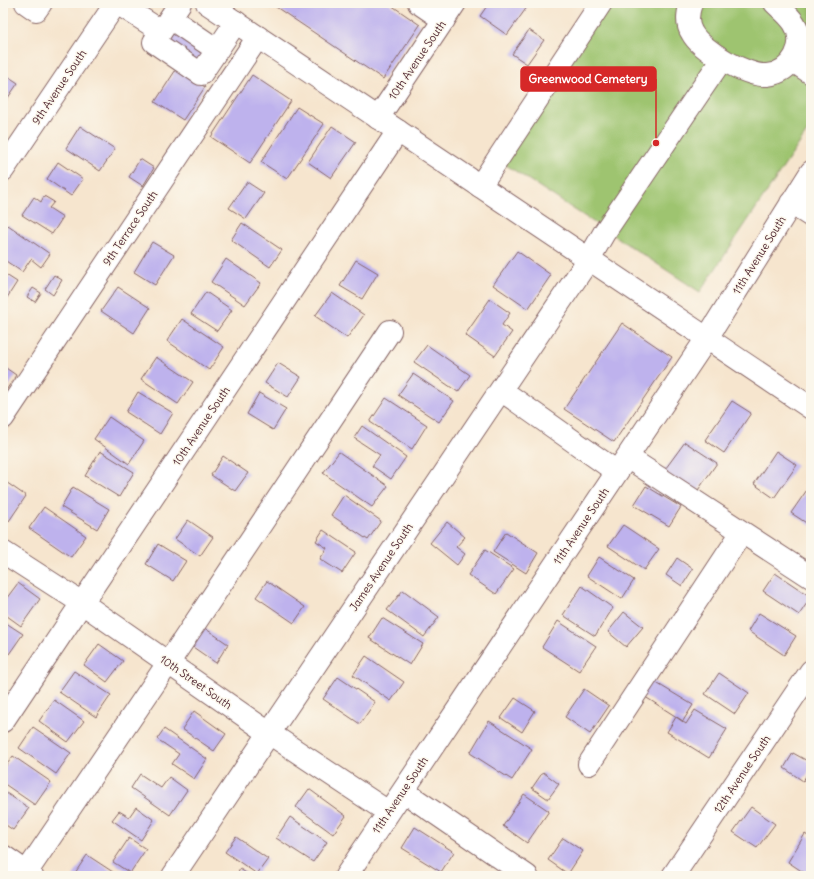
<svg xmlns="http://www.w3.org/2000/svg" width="814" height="879" font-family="Delius,sans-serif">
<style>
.green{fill:#9ec46f;stroke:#74724d}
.building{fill:#beb2ed}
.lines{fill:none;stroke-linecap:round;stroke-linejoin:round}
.minor-casing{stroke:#866464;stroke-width:24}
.major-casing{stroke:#866464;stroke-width:24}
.minor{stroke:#fff;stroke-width:22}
.major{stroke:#fff;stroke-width:22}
.labels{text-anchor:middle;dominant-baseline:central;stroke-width:3;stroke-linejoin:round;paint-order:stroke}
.street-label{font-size:11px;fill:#4a1f2b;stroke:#fbf7ec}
.leader{fill:none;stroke:#d62828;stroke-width:1.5}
.callout-dot{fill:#d62828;stroke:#fbf7ec;stroke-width:1.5}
.callout{fill:#d62828;stroke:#d62828;stroke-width:1.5}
.callout-label{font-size:12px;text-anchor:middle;font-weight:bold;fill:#fff}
</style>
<rect width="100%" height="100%" fill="#fbf7ec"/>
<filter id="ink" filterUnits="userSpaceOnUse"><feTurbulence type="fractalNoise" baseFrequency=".025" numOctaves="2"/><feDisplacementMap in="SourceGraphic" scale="8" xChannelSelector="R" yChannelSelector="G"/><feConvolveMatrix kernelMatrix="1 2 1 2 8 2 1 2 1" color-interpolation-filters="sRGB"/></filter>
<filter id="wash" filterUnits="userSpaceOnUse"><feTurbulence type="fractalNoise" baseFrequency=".012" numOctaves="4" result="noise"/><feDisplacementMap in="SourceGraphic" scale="16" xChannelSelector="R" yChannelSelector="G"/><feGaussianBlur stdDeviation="0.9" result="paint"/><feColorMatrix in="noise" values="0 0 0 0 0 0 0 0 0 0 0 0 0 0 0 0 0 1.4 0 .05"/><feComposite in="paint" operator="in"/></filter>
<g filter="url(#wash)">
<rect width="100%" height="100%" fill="#f6e5ce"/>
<path class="green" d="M606 3H811V126L700 292 500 161Z"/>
<g id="blocks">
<path class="building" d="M270 3H388L420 25 383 79Z
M489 3H530L507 35 480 16Z
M174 25 210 49 198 66 163 41Z
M529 30 544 40 527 64 512 54Z
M177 68 205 87 183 120 155 102Z
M3 73 18 83 3 105Z
M252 75 291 101 250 163 211 137Z
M297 107 324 124 287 179 261 162Z
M80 126 115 149 100 171 66 148Z
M332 126 356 142 331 178 308 162Z
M140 159 154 168 143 186 129 177Z
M58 162 83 179 71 196 47 179Z
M247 182 264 193 246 219 229 208Z
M44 196 54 202 49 208 63 217 52 234 22 215 34 197 41 202Z
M242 223 282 250 270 267 231 240Z
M8 225 50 254 41 267 31 259 22 272 3 259V231Z
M152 242 174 255 155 285 134 272Z
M517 251 551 275 528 309 493 285Z
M226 259 261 283 245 305 211 282Z
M356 260 378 273 362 299 340 286Z
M3 273 17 282 3 304Z
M54 275 62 280 53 295 45 289Z
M118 287 150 308 134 333 101 311Z
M33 288 41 293 35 302 27 297Z
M206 292 232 310 217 331 191 314Z
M332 293 364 315 347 338 315 316Z
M490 299 510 313 502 325 512 332 495 356 465 335Z
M182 319 224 347 209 370 167 341Z
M622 323 672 357 614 442 564 409Z
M427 345 470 375 458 392 414 362Z
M156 357 193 382 178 404 141 379Z
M278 363 301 377 288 397 265 383Z
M3 366 16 375 5 392 3 390Z
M413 374 454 401 439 422 398 395Z
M138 392 173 413 160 434 126 412Z
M259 393 286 409 273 430 247 414Z
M386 398 427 425 412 449 370 422Z
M732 401 751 413 724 453 705 440Z
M109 417 144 441 129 464 94 439Z
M362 426 406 457 391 479 372 466 380 455 354 438Z
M685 442 717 463 696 493 663 472Z
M100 451 134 472 119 497 85 476Z
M776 451 797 465 774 498 754 484Z
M339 452 388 486 372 507 323 473Z
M223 456 248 473 235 491 211 475Z
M3 480 26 496 9 521 3 516Z
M811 484V526L791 513Z
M646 486 681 507 669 526 634 505Z
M73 487 109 509 97 529 61 507Z
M344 495 381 521 368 540 331 515Z
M44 507 86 536 71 557 29 528Z
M188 520 213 537 200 556 175 539Z
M447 522 465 537 456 547 465 554 457 565 430 543Z
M623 525 659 549 644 570 608 546Z
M323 530 356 552 342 573 320 559 327 548 316 541Z
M506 532 538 553 526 573 493 552Z
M158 544 186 561 173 581 146 564Z
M485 550 514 569 496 594 468 575Z
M599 557 634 580 622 599 587 576Z
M677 558 693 569 682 586 666 575Z
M775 573 811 597 799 615 763 591Z
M267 581 305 607 294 623 256 597Z
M18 583 40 599 21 626 3 613V603Z
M582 586 613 608 595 636 563 615Z
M403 590 439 617 424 637 387 610Z
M624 612 643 627 626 647 608 632Z
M759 613 796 636 784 655 748 631Z
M382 618 423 644 410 665 369 638Z
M3 621 23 634 9 654 3 651Z
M558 621 596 646 579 671 542 647Z
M203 627 228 644 216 663 190 645Z
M99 644 123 661 107 682 84 665Z
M366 656 404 682 391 701 353 675Z
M74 671 111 695 96 717 59 692Z
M719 673 749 693 735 714 705 694Z
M338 677 375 702 360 724 323 699Z
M648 678 693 705 683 721 639 693Z
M584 689 609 706 590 734 565 717Z
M515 698 535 711 522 732 501 718Z
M54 700 84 721 68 742 39 721Z
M695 710 727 729 709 758 667 732 676 717 686 724Z
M194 711 226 734 214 751 182 729Z
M489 721 532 749 512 780 470 753Z
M33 727 71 753 56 774 19 748Z
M164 729 207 759 194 779 172 764 179 754 157 739Z
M793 753 811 763V768L803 781 784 768Z
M13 756 51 782 35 805 3 783V770Z
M543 772 559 784 548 799 532 788Z
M140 774 161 788 169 777 187 790 170 815 131 788Z
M309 789 346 816 333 834 296 807Z
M3 791 29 808 13 830 3 823Z
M524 794 549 811 527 843 503 826Z
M136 807 154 820 141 840 112 820 119 811 129 817Z
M751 807 775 824 757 848 733 832Z
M290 817 327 842 313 862 276 838Z
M415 827 454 852 441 872 402 848Z
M805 834 811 838V876H809L788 862Z
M236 837 268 859 257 874 225 852Z
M129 838 146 849 130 873 113 862Z
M563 838 583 851 568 874 548 860Z
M87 855 119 876H73Z
M240 869 251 876H236Z"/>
</g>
</g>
<g filter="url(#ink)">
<use href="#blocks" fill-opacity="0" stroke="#866464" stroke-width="1"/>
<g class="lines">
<g class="minor-casing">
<path id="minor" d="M26 3 36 10 41 3
M117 3 161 31
M180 3 154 42 201 74 236 22
M419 3 444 20
M691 3C688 12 686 24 692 33 701 50 747 77 767 75 792 73 808 44 794 23 789 15 781 9 775 3
M170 18 217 50
M793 61 811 73
M378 118 455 3
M3 170 116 3
M480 186 601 3
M791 203 811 216
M501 390 617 472
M3 418 258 37
M627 457 811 577
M3 552 82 603 269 733 388 812
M3 721 398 131
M589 764 742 532
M403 791 527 876
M3 856 32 876
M24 876 179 647 390 331
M173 876 589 259 604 233 722 59
M346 876 707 338 811 172
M673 876 811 671"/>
</g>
<g class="major-casing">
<path id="major" d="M207 3 811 408"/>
</g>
<use href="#minor" class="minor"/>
<use href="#major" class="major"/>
</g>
</g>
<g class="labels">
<g class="street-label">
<text transform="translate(417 60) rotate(-56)">10th Avenue South</text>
<text transform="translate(59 87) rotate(-56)">9th Avenue South</text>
<text transform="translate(130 228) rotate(-56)">9th Terrace South</text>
<text transform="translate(759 255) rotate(-58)">11th Avenue South</text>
<text transform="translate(201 426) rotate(-56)">10th Avenue South</text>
<text transform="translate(581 526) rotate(-56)">11th Avenue South</text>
<text transform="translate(381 567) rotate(-56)">James Avenue South</text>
<text transform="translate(196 682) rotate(35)">10th Street South</text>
<text transform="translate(742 774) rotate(-56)">12th Avenue South</text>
<text transform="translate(400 795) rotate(-56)">11th Avenue South</text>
</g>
</g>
<path class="leader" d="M656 143L656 79"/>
<circle class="callout-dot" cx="656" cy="143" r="4"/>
<rect class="callout" x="521" y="67" width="135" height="24" rx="4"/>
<g class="callout-label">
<text x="588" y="83">Greenwood Cemetery</text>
</g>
<rect width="814" height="879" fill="none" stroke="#fbf7ec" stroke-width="16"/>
</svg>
